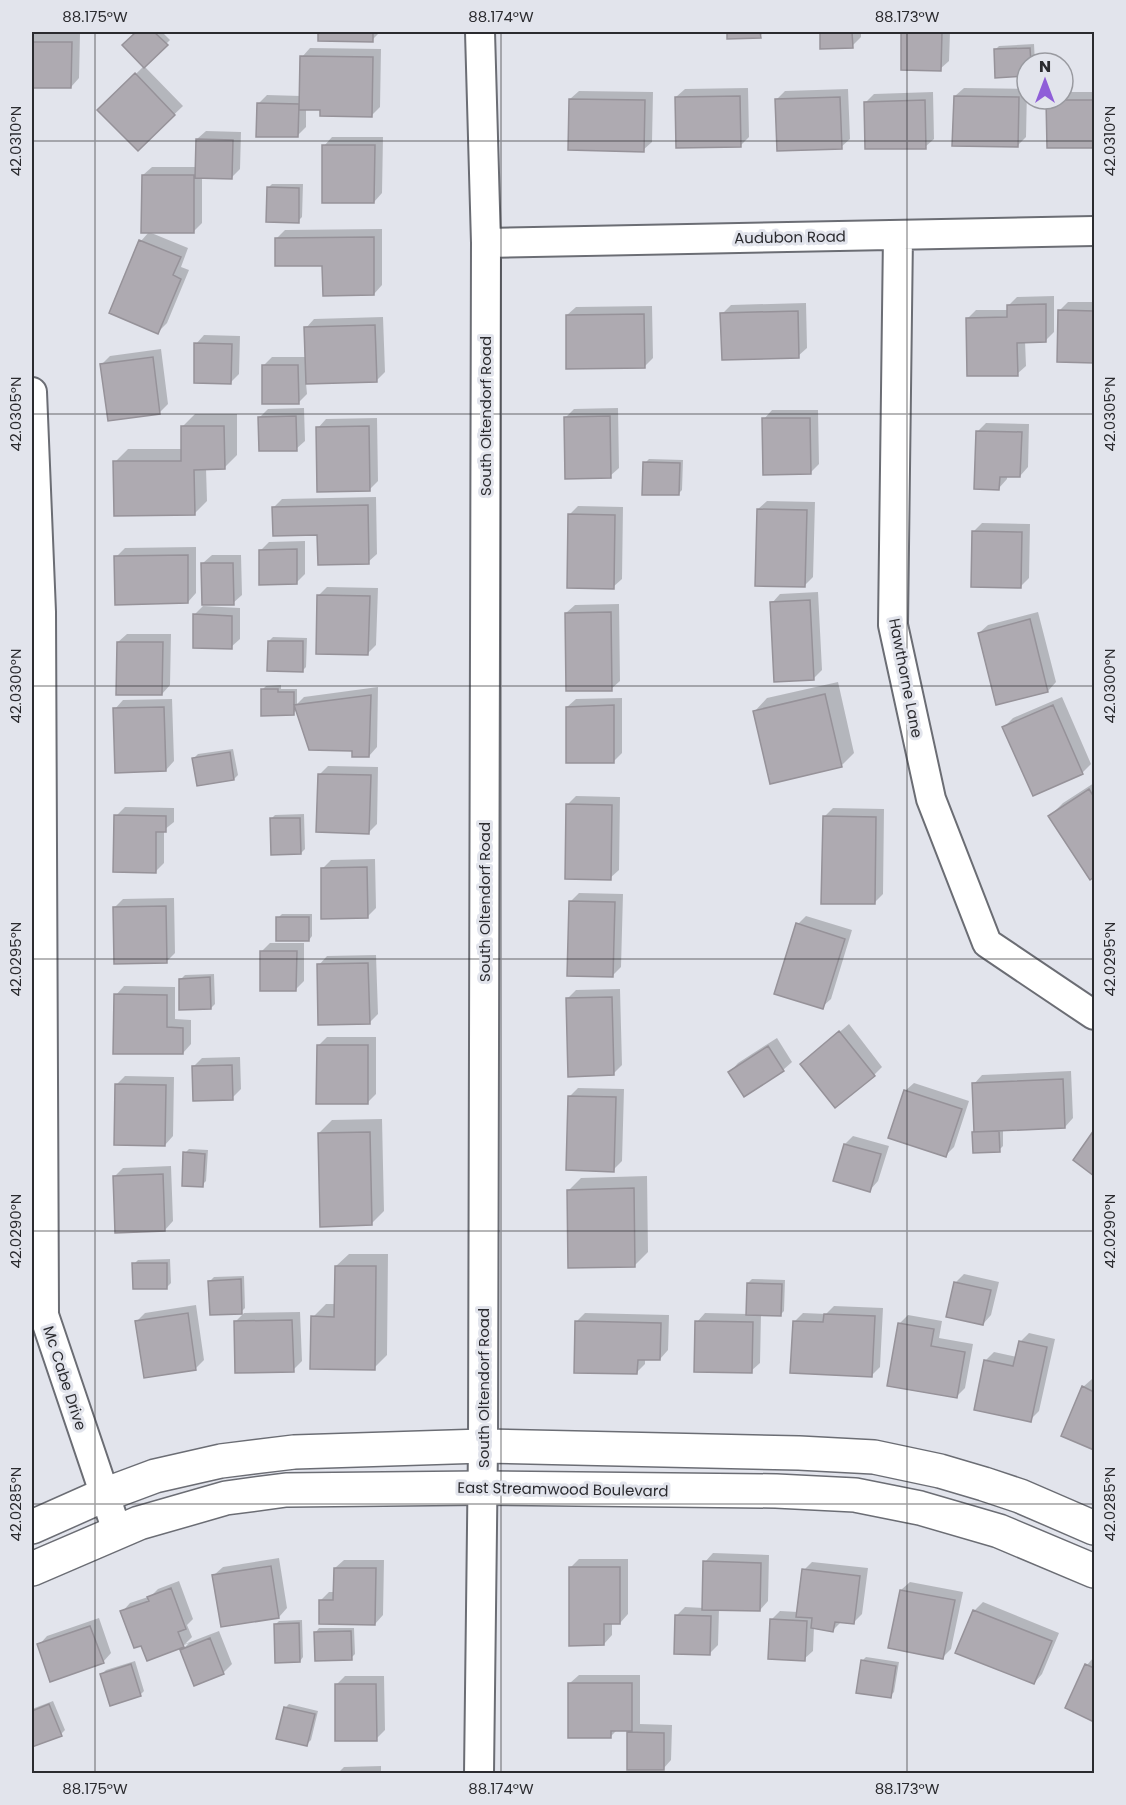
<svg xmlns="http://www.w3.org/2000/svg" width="1126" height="1805" font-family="Poppins,sans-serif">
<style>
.shadow{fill:#0003}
.building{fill:#aeaab1;stroke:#969299;stroke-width:1.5}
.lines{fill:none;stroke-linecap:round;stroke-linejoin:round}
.street-casing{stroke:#6b6d74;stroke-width:32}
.secondary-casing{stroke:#6b6d74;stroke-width:36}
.street{stroke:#fff;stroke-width:28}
.secondary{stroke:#fff;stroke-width:33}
.ticks{fill:none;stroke:#2b2b2f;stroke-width:1.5;stroke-opacity:0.45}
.labels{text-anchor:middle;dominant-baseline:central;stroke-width:6;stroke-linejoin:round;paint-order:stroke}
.street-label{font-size:15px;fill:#2b2b2f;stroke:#e2e4ec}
.neatline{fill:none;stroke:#2b2b2f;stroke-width:2}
.ticks-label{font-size:15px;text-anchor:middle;fill:#2b2b2f}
</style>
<rect width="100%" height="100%" fill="#e2e4ec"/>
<path class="shadow" d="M138 32H162L170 40 144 66 183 106 138 149 99 110 144 66 124 45Z
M320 32H380L372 40H320Z
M728 32H764L760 36 728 38Z
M821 32H861V37L852 46 822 47Z
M903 32H950L949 61 940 69H902Z
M32 34H80L79 78 71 87H32Z
M1034 44 1035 63H1027V74L995 50 999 46Z
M310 48 381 49 380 107 372 115 306 108V127L298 135 258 104 267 95 301 96 302 57Z
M748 88 749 137 741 145 676 97 685 89Z
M964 88 1027 89 1026 137 1017 146 955 96Z
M848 89 850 139 841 147 776 100 785 91Z
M579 91 653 92 652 142 643 150 570 99Z
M933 92 934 139 925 147 866 102 874 94Z
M1063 92H1094V146L1048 147V101L1050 99H1063Z
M206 131 241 132 240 169 231 178 202 177V223L193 232 143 175 152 167H196L197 139Z
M332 137H383L382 193 374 202 324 146Z
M272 184H303L302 217 298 221 268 188Z
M382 229V285L374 294 277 238 285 230Z
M149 232 188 248 181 267 189 270 167 323 158 332 141 241Z
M1054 296V332L1045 341H1025L1026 366 1017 374 967 319 976 310H1009V305L1017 297Z
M1068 302H1094V361H1058L1060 310Z
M806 303 807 348 798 356 722 314 731 305Z
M652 306 653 358 644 367 567 315 576 307Z
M383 317 385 372 376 381 306 383 307 394 298 403 263 366 272 357H307L306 328 314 319Z
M204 335 240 336 239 374 231 382 196 344Z
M161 349 168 404 159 413 102 364 110 356Z
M304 408 305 441 296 449 260 417 268 409Z
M618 408 619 468 610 476 565 418 574 409Z
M772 410H818L819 464 810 473 764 419Z
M195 414H237V455L224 468H206L207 501 194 514 115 462 128 449H182V427Z
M377 418 378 481 369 490 318 428 326 419Z
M986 423 1029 424 1028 467 1020 476 1007 475V479L999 488 977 432Z
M649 459 683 460 682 490 678 494 645 463Z
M376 497 377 554 368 562 273 508 282 499Z
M767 501 815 502 813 577 804 586 758 509Z
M578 506 623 507 622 579 613 587 570 514Z
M982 523 1030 524 1029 578 1020 587 973 532Z
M305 541V574L297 582 260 551 269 542Z
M196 547V593L188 602 116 557 125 548Z
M212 555H241L242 595 233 603 203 563Z
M327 587 378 588 376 645 367 654 319 595Z
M818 592 822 670 814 678 772 603 780 594Z
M619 604 620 681 611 689 566 613 575 605Z
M203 606 240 608V639L231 647 194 615Z
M1038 612 1056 682 1048 691 979 633 988 625Z
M127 634H171L170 685 162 694 118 642Z
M273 637 307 638 306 667 302 671 269 641Z
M838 682 854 753 841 766 755 711 767 698Z
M281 685V689H297V704L304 697 378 687 377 747 369 756 353 749 297 710 293 713 262 690 266 686Z
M1062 697 1091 764 1082 773 1004 727 1013 718Z
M622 698V753L614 761 567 707 576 699Z
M172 699 174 761 166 770 115 709 123 700Z
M233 749 238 775 234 779 194 758 198 754Z
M328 766 378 767 377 824 368 833 320 774Z
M1094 783V876L1090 878 1050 816 1063 803Z
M576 796 620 797 619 870 610 878 568 804Z
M125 807 174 808V822L164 830V863L155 872 116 816Z
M833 808 884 809 883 894 874 903 824 817Z
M304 814 305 849 301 853 271 819 275 815Z
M375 859 376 908 367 917 322 869 331 860Z
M579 893 623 894 621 967 612 976 570 902Z
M174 898 175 953 166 962 115 907 123 899Z
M282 914H312V936L309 940 278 918Z
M806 916 852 930 831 999 822 1007 798 924Z
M270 943H304V981L295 990 262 951Z
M376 955 378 1014 369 1023 319 965 327 956Z
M214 974 215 1004 211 1008 181 979 185 975Z
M124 986 175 987V1019L191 1020V1044L183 1053 116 995Z
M620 989 622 1065 613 1074 567 999 576 990Z
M849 1024 882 1067 874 1075 802 1064Z
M327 1037H376V1094L367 1103 319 1045Z
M777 1038 792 1062 783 1070 730 1072 738 1063Z
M240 1057 241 1089 232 1098 194 1066 202 1058Z
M1071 1071 1073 1118 1065 1127 1003 1129V1146L999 1150 975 1131 974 1084 982 1075Z
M125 1076 174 1077 173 1136 165 1145 116 1085Z
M914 1083 969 1101 954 1147 945 1156 905 1091Z
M578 1088 624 1089 622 1161 613 1170 569 1097Z
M382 1119 384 1211 371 1224 319 1133 332 1120Z
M1094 1133V1174L1075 1160Z
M853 1136 889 1146 878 1181 870 1190 845 1144Z
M189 1149 208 1150 206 1181 202 1185 185 1153Z
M171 1166 173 1221 165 1230 115 1176 123 1168Z
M647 1176 648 1252 635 1265 568 1191 581 1178Z
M349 1254H388L387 1355 374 1368 313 1317 326 1304H336V1266Z
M170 1259 171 1283 167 1287 134 1264 138 1260Z
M964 1274 999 1282 991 1315 983 1324 955 1283Z
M244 1276 245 1308 241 1312 210 1281 214 1277Z
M752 1279 785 1280 784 1311 780 1315 761 1314 760 1363 751 1371 697 1322 705 1313 748 1314V1283Z
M196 1305 204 1360 195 1369 137 1321 145 1313Z
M834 1306 883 1308 880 1367 872 1375 794 1322 803 1313 826 1314Z
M300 1312 302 1361 293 1370 235 1322 244 1313Z
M585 1313 669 1315 668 1350 660 1359 645 1358V1364L636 1373 577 1321Z
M908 1315 942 1321 939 1338 973 1344 965 1388 956 1397 899 1324Z
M1029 1333 1055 1339 1039 1411 1030 1420 975 1409 986 1360 994 1352 1017 1357 1020 1342Z
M1092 1379 1094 1380V1449L1063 1435 1083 1387Z
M713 1553 769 1555 768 1601 760 1610 719 1609 718 1645 710 1653 676 1616 685 1607 704 1608 705 1562Z
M279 1558 287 1608 279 1617 214 1575 223 1567Z
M579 1559H628V1614L620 1623H612V1635L604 1644 570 1568Z
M344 1560H384L383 1615 375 1624 320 1601 329 1592H335V1568Z
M812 1562 868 1568 862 1614 853 1623 841 1622 833 1630 814 1627 813 1651 804 1659 771 1620 780 1611 798 1612 804 1570Z
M179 1581 193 1619 187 1625 192 1637 185 1644 219 1631 232 1664 223 1673 182 1650 189 1643 147 1659 142 1644 122 1612 130 1603 151 1596 158 1589Z
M910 1582 963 1592 951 1649 943 1657 901 1590Z
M983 1602 1059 1633 1042 1674 1034 1683 974 1611Z
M99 1618 111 1653 103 1662 39 1645 47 1636Z
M302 1620 303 1657 300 1661 275 1625 279 1621Z
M319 1628H354L355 1654 351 1658 316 1632Z
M866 1657 899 1662 894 1692 890 1696 862 1661Z
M1094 1657V1720L1067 1708 1087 1665Z
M135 1661 144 1691 140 1695 102 1674 106 1670Z
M579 1675H640V1724L672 1725 671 1760 663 1769H628L629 1730H617L611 1736 570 1683Z
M345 1676H384L385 1730 376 1739 336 1685Z
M53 1701 65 1730 61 1734 33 1745 32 1741V1709Z
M289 1704 318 1711 311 1740 307 1744 285 1708Z
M381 1766V1774H337L344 1767Z"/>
<path class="building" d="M136 32H154L168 45 144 68 122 45Z
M318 32H373V42L318 41Z
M727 32H760L761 38 727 39Z
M820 32H852L853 48 820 49Z
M901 32H942L941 71 901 70Z
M32 42H72L71 88H32Z
M1030 48 1031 63H1027V76L995 78 994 49Z
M300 56 373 57 372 117 320 116V110H299Z
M135 73 175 115 138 151 97 110Z
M740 96 741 147 676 148 675 97Z
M954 96 1019 97 1018 147 952 146Z
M840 97 842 149 777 151 775 99Z
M569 99 645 100 644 152 568 150Z
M925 100 926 149H865L864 102Z
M1046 100H1094V148H1047Z
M257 103 299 104 298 137H256Z
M196 139 233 140 232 179 195 178Z
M322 145H375L374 203H322Z
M142 175H194V233H141Z
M267 187 299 188V223L266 222Z
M374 237V295L323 296 322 266H275V238Z
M139 240 181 257 173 275 181 279 158 334 109 313Z
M1046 304V342L1017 343 1018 376H967L966 318 1007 317V305Z
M1058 310 1094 311V363L1057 362Z
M798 311 799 358 722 360 720 313Z
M644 314 645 368 566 369V315Z
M375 325 377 382 306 384 304 327Z
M194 343 232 344 231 384 194 383Z
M153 357 160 414 108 421 100 364Z
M262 365H298L299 404H262Z
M296 416 297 451H259L258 417Z
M610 416 611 478 565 479 564 417Z
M762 418H810L811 474 763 475Z
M181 426H224L225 469 194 470 195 515 114 516 113 461H181Z
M369 426 370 491 317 492 316 427Z
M976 431 1022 432 1020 477H1000L999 490 974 489Z
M643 462 680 463 679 495H642Z
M368 505 369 564 318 565 317 535 273 536 272 507Z
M757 509 807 510 805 587 755 586Z
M568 514 615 515 614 589 567 588Z
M972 531 1022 532 1021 588 971 587Z
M297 549V584L259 585V550Z
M188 555V603L115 605 114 556Z
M201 563H233L234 605H202Z
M317 595 370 596 368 655 316 654Z
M810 600 814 680 774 682 770 602Z
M611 612 612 691H566L565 613Z
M193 614 232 616V649L193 648Z
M1030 619 1048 692 996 705 978 633Z
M268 641H303V672L267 671Z
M117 642H163L162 695H116Z
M261 689H278V692H294V715L261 716Z
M825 694 842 767 770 784 753 711Z
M371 695 369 757H352V751L309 750 294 705Z
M614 705V763H566V707Z
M1053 705 1083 774 1033 796 1002 727Z
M164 707 166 771 115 773 113 708Z
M230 752 234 780 197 786 192 758Z
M318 774 371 775 369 834 316 832Z
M1089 789 1094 797V877L1090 880 1048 816Z
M566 804 612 805 611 880 565 879Z
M114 815 166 816V832H156V873L113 872Z
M823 816 876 817 875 904H821Z
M270 818H300L301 854 271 855Z
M367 867 368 918 321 919V868Z
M569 901 615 902 613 977 567 976Z
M166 906 167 963 114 964 113 907Z
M276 917H309V941H276Z
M796 923 845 939 823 1009 774 994Z
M260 951H297L296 991H260Z
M368 963 370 1024 318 1025 317 964Z
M210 977 211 1009 179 1010V979Z
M114 994 167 995V1027L183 1028V1054H113Z
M612 997 614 1075 568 1077 566 998Z
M839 1031 875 1076 835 1108 800 1064Z
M317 1045H368V1104H316Z
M768 1046 784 1071 744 1097 728 1072Z
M232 1065 233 1100 193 1101 192 1066Z
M1063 1079 1065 1128 974 1132 972 1083Z
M115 1084 166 1085 165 1146 114 1145Z
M904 1090 962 1109 946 1157 888 1138Z
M568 1096 616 1097 614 1172 566 1170Z
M1094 1130V1176L1073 1160Z
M999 1131 1000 1152 973 1153 972 1132Z
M370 1132 372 1225 320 1227 318 1133Z
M844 1144 881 1154 870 1192 833 1181Z
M183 1152 205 1154 203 1187 182 1186Z
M163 1174 165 1231 115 1233 113 1176Z
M634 1188 635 1267 568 1268 567 1190Z
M132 1263H167V1289H133Z
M335 1266H376L375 1370 310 1369 311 1316 334 1317Z
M241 1279 242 1314 210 1315 208 1281Z
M954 1282 991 1290 983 1325 946 1317Z
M747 1283 782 1284 781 1316 746 1315Z
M188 1313 196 1370 144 1378 135 1321Z
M824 1314 875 1316 872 1377 790 1373 793 1321 823 1322Z
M292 1320 294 1372 235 1373 234 1321Z
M575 1321 661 1323 660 1360H638L637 1374 574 1373Z
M695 1321 753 1322 752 1373 694 1372Z
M898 1323 934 1329 931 1346 965 1352 957 1398 887 1386Z
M1019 1341 1047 1347 1031 1422 974 1410 984 1360 1013 1366Z
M1082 1386 1094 1392V1450L1061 1436Z
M703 1561 761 1563 760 1611 702 1610Z
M271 1566 279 1618 221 1627 212 1575Z
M569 1567H620V1624H604V1645L569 1646Z
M334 1568H376L375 1625 319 1624V1600H333Z
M802 1569 860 1576 854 1624 835 1622 833 1632 811 1628 812 1618 796 1617Z
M171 1588 186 1629 178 1632 184 1647 147 1661 141 1646 134 1648 120 1611 149 1601 147 1597Z
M900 1590 955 1600 943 1659 888 1648Z
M973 1610 1052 1641 1034 1684 955 1653Z
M675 1615 711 1616 710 1655 674 1654Z
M770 1619 807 1621 805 1661 768 1659Z
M299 1623 300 1662 275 1663 274 1624Z
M90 1626 104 1663 50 1682 37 1644Z
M351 1631 352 1660 315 1661 314 1632Z
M210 1638 224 1674 194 1686 180 1650Z
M861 1660 896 1666 891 1698 856 1693Z
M131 1664 141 1696 110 1706 100 1674Z
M1085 1664 1094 1668V1722L1065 1708Z
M568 1683H632V1731H611V1738H568Z
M335 1684H376L377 1741H335Z
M49 1704 62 1736 32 1747V1711Z
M284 1707 315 1714 307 1746 276 1739Z
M627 1732 664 1733V1770H627Z"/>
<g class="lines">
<g class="street-casing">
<path id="street" d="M898 235 893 625 931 799 987 943 1094 1015
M486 243 1094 231
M32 392 41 612 44 1315 117 1531
M479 1774 483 1446 486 243 480 32"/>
</g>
<g class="secondary-casing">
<path id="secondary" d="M32 1527 104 1495 155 1476 221 1461 294 1452 483 1446 799 1453 874 1457 940 1471 984 1484 1020 1496 1094 1528
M32 1569 139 1523 226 1498 286 1490 482 1488 776 1491 855 1495 920 1508 999 1531 1094 1571"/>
</g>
<use href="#street" class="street"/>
<use href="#secondary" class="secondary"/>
</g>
<path class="ticks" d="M95 32V1774M501 32V1774M907 32V1774M32 141H1094M32 414H1094M32 686H1094M32 959H1094M32 1231H1094M32 1504H1094"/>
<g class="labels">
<g class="street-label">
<text transform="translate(790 237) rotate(-1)">Audubon Road</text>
<text transform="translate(485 416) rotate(-90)">South Oltendorf Road</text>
<text transform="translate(906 678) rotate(79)">Hawthorne Lane</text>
<text transform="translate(484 902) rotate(-90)">South Oltendorf Road</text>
<text transform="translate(65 1378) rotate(72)">Mc Cabe Drive</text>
<text transform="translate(483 1388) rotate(-90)">South Oltendorf Road</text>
<text transform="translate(563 1489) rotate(1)">East Streamwood Boulevard</text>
</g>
</g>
<rect width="1126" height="1805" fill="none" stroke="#e2e4ec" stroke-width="66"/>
<g transform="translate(1045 81)"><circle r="28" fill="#e2e4ec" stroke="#999aa0" stroke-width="1.5"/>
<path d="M0-4.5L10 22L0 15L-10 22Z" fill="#8f5ed8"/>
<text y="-9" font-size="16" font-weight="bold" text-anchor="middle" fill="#2b2b2f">N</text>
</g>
<rect x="33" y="33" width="1060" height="1739" class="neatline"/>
<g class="ticks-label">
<text x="95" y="22">88.175°W</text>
<text x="501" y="22">88.174°W</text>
<text x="907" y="22">88.173°W</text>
<text transform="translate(16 141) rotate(-90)" y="5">42.0310°N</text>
<text transform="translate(1110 141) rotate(-90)" y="5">42.0310°N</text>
<text transform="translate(16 414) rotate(-90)" y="5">42.0305°N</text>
<text transform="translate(1110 414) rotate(-90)" y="5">42.0305°N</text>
<text transform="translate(16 686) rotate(-90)" y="5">42.0300°N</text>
<text transform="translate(1110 686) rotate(-90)" y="5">42.0300°N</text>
<text transform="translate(16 959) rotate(-90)" y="5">42.0295°N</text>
<text transform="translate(1110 959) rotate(-90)" y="5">42.0295°N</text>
<text transform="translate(16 1231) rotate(-90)" y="5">42.0290°N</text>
<text transform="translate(1110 1231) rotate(-90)" y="5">42.0290°N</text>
<text transform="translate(16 1504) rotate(-90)" y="5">42.0285°N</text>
<text transform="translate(1110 1504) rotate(-90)" y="5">42.0285°N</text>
<text x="95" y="1794">88.175°W</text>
<text x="501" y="1794">88.174°W</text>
<text x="907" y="1794">88.173°W</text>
</g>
</svg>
